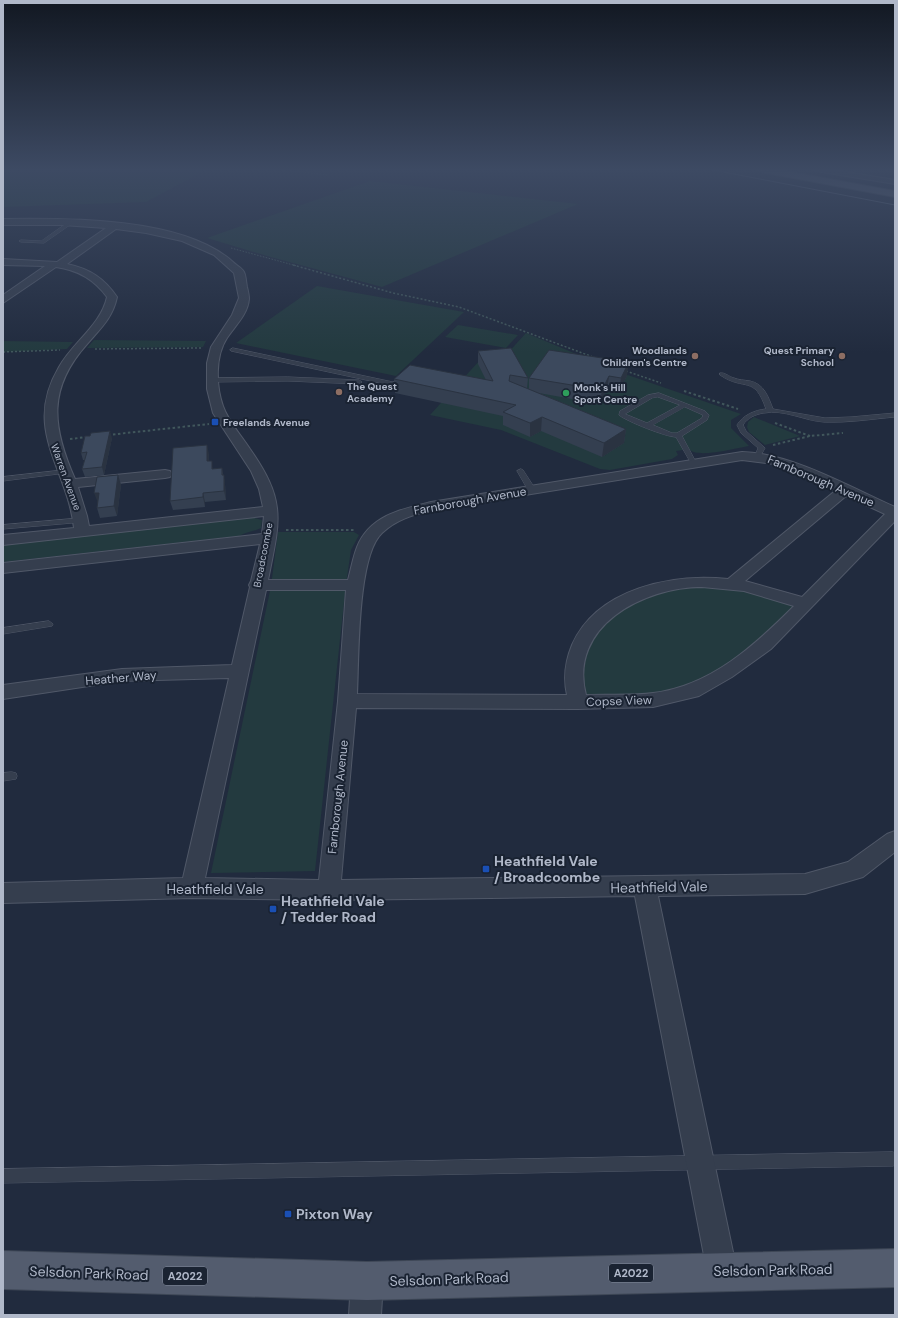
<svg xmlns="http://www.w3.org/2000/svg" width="898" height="1318" font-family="'DM Sans',sans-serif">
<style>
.green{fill:#233a3f}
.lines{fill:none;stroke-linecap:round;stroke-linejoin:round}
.lane-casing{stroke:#505868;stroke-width:1}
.street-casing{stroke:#505868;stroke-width:2}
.primary-casing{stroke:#3e4756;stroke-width:2}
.path-far2{stroke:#41575c;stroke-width:1;stroke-dasharray:1.5 1.5;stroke-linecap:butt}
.path-far1{stroke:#41575c;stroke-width:1.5;stroke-dasharray:2 2;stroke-linecap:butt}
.path{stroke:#41575c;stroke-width:2;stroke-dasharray:2.5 2.5;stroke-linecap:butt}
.lane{fill:#353e4e;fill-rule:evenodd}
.street{fill:#353e4e;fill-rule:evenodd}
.primary{fill:#535c6e;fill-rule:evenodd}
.tram{stroke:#566175;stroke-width:1}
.wall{fill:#343f50}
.shaded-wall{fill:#2a3341}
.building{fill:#3c495d;stroke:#2a3341}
.education-dot{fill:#8d6e63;stroke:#1a2332;stroke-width:1.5}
.leisure-dot{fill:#2e9e5b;stroke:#1a2332;stroke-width:1.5}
.transit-dot{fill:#1a4fb4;stroke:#1a2332;stroke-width:1.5}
.labels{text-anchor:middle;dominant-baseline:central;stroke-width:4;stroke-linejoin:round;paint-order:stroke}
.far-poi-label{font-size:10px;font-weight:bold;fill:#b0b8c9;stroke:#1a2332;text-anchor:start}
.far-street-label{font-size:10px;fill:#b0b8c9;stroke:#1a2332}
.shield{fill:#1a2332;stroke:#838b9c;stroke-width:1}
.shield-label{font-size:11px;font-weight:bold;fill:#b0b8c9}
.street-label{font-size:12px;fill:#b0b8c9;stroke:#1a2332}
.near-poi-label{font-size:14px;font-weight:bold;fill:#b0b8c9;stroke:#1a2332;text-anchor:start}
.near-street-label{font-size:14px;fill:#b0b8c9;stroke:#1a2332}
</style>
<rect width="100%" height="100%" fill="#212b3e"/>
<path class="green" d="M11 169H207L146 202 3 207V171Z
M370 181 578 204 382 287 267 256 207 238Z
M317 286 464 312 396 376 236 343Z
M458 325 518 335 506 348 445 337Z
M526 333 622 373 741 414 731 420V428L749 446C736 448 697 459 689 449L676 451 678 455 672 459 610 470 600 469 501 430 430 415 480 360 506 355Z
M94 340 206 341 203 347 87 348Z
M3 341 73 342 67 349 3 352Z
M754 417 800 436 765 445 749 432 747 427 748 422Z
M251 517 262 520 261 528C253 532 246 532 239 536L3 562V544Z
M278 532H354L359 535 351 550 346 584 315 871 211 873 271 586Z
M704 582 806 604 765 645 692 691 578 702 577 654 626 598Z"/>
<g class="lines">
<g class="lane-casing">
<path id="lane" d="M70 221 74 222 44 243 21 242 19 241 21 240 41 241Z
M233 348 393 382 401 375 406 376 394 386 231 351 230 350Z
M720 373C725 372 729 377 734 378 739 380 744 380 750 381 764 384 768 396 773 409L825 418 851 417 895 413V417C872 419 848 423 824 422 805 421 784 409 764 413 756 414 747 418 743 425L746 431 765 448 760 457H756L755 456 758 448 741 433 737 425C743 415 755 410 766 409 754 374 745 392 720 375Z
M288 377 359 380 362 382 359 384 288 381 212 382 209 380 212 378Z
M659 393 705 411 709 415 707 420 682 436 697 464 696 465H692L676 437C666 437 626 421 619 415L620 411 648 395ZM658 397 680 405 647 423 625 414 652 398ZM685 407 703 415 702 418 677 433H672L653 425Z
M521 469 523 470 536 490 535 492H529L528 490 517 471Z
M64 470 68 472 66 473 3 481V477Z
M81 518 85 520 84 522 3 529V525Z
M49 621 53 624 52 626 3 634V628Z
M12 772 16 773 17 776 16 779 3 781V773Z
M893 1152 895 1153V1165L893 1166 3 1183V1169Z"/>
</g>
<g class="street-casing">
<path id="street" d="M812 169H828L895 180V184L816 171Z
M3 219C67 218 184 217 233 262 236 265 242 268 244 272 246 276 246 282 247 287 248 291 249 295 249 299 248 314 235 326 227 338 215 356 216 386 223 406 228 421 241 435 250 449 287 502 280 520 268 580H348C351 569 353 557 357 547 370 515 402 509 431 502L742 452C791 453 850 487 895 507V521L771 649 732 677 699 696 653 707 578 709 356 708 341 880 805 874 848 862 887 834 895 831V852L863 877 805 894 658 896 737 1271 733 1282 722 1286 711 1282 707 1271 635 896 329 900 192 898 3 903V883L183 878 229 678 122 681 3 699V685L122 669 232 665 250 587 249 585 251 581 260 544 3 573V563L262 534 264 516 3 545V535L74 528C67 467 22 430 59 367 73 342 101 325 107 297 94 279 78 270 56 267L3 303V295L45 266 3 265V259L57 262 106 228 62 225H3ZM116 229 146 233 182 241 214 255 234 273 239 298 232 315 211 347 207 363V389L213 413 251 471 259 489 263 507 89 526 87 516 78 487 165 478 170 477 172 474 170 471 165 470 75 479C52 427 47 388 88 343 101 328 113 317 117 297 104 278 90 269 67 264ZM742 460 774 464 835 491 728 579C673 573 597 588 572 645 565 662 563 677 567 695L357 694C359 659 357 556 382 533 397 519 413 515 432 510ZM846 496 885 514 802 597 745 581ZM702 587 744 591 794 606C755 645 711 686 653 693 631 696 608 694 586 695 568 626 644 587 702 587ZM266 590H346L338 701 319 880 205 878Z
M367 1265 378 1270 383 1281 381 1315H349L351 1281 356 1270Z"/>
</g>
<g class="primary-casing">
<path id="primary" d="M756 169H775L895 191V197L761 172Z
M895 1249V1287L367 1300 3 1289V1251L367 1262Z"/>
</g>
<path class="path-far2" d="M275 169 328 175
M231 248 297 266"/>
<path class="path-far1" d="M293 265 393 293 459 307 593 357
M95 349 202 348
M3 352 60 350
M626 371 661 383"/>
<path class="path" d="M684 391 738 409
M775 423 810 436
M108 435 209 424
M70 439 87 437
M773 445 810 436 843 433
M286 530H355"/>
<use href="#lane" class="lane"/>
<use href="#street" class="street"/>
<use href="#primary" class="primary"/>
<path class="tram" d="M708 169 895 205"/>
</g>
<path class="wall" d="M478 351 528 378 527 388 529 389V378L627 376 619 391 607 389 600 404 539 393 626 429 624 443 602 457 541 431 530 437 503 425V416L395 393 394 379 486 380 478 364Z
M112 438 104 475 85 477 82 469 85 460H83L81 453Z
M209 454V461L213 469 222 468 225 484 226 500 205 502V507L173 510 170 501Z
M118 475 121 485 117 516 100 518 97 508Z"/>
<path class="shaded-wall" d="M629 362 627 376 619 391 621 378Z
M609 376 607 389 600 404 602 390Z
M542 417 541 431 530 437V423Z
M626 429 624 443 602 457 604 443Z
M110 431 112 438 104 475 102 467Z
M207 445 209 454V470L207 461Z
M118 475 121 485 117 516 114 506Z
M224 475 225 484 226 500 224 491Z
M94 493H99L98 503Z
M203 493 205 502V507L203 497Z"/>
<path class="building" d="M511 348 528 378 510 375 509 381 626 429 604 443 542 417 530 423 503 412 516 405 394 379 410 365 493 381 478 351Z
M549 350 629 362 621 378 609 376 602 390 529 378Z
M110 431 102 467 82 469 87 452 81 453 85 436H90L91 433Z
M207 445V461H212V469L222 468V475H224V491L203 493V497L170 501 173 448Z
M118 475 114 506 97 508 99 493H94L97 477Z"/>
<linearGradient id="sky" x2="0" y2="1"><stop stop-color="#121822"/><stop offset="0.48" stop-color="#3d4a63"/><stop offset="1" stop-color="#3d4a63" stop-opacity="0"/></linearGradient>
<rect width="898" height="353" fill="url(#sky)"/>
<g class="education-dot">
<circle cx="695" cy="356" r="4"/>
<circle cx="842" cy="356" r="4"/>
<circle cx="339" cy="392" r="4"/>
</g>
<circle class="leisure-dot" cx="566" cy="393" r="4"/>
<g class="transit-dot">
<rect x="211" y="418" width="8" height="8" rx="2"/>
<rect x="482" y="865" width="8" height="8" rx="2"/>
<rect x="269" y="905" width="8" height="8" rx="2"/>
<rect x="284" y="1210" width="8" height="8" rx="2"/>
</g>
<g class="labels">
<g class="far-poi-label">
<text x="687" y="350" text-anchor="end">Woodlands<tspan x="687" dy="12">Children's Centre</tspan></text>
<text x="834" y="350" text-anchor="end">Quest Primary<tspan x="834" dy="12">School</tspan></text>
<text x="347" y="386">The Quest<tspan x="347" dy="12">Academy</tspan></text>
<text x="574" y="387">Monk's Hill<tspan x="574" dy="12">Sport Centre</tspan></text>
<text x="223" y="422">Freelands Avenue</text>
</g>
<g class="far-street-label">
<text transform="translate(66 477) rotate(70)">Warren Avenue</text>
<text transform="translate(263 555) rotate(-79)">Broadcoombe</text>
</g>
<g class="shield">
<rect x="609" y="1264" width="44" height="18" rx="3"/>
<rect x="163" y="1267" width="44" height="18" rx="3"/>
</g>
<g class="shield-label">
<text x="631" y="1273">A2022</text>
<text x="185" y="1276">A2022</text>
</g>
<g class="street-label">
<text transform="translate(821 481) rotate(23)">Farnborough Avenue</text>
<text transform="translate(470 501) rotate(-10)">Farnborough Avenue</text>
<text transform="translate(121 678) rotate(-5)">Heather Way</text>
<text transform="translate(619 701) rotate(-2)">Copse View</text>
<text transform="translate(338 797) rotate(-84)">Farnborough Avenue</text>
</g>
<g class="near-poi-label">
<text x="494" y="861">Heathfield Vale<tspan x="494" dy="16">/ Broadcoombe</tspan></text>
<text x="281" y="901">Heathfield Vale<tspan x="281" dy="16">/ Tedder Road</tspan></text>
<text x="296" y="1214">Pixton Way</text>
</g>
<g class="near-street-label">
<text transform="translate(659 887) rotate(-1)">Heathfield Vale</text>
<text x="215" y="889">Heathfield Vale</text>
<text transform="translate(773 1270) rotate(-1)">Selsdon Park Road</text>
<text transform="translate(89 1273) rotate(2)">Selsdon Park Road</text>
<text transform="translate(449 1279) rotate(-2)">Selsdon Park Road</text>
</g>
</g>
<rect width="898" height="1318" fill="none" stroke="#b0b8c9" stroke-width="8"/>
</svg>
